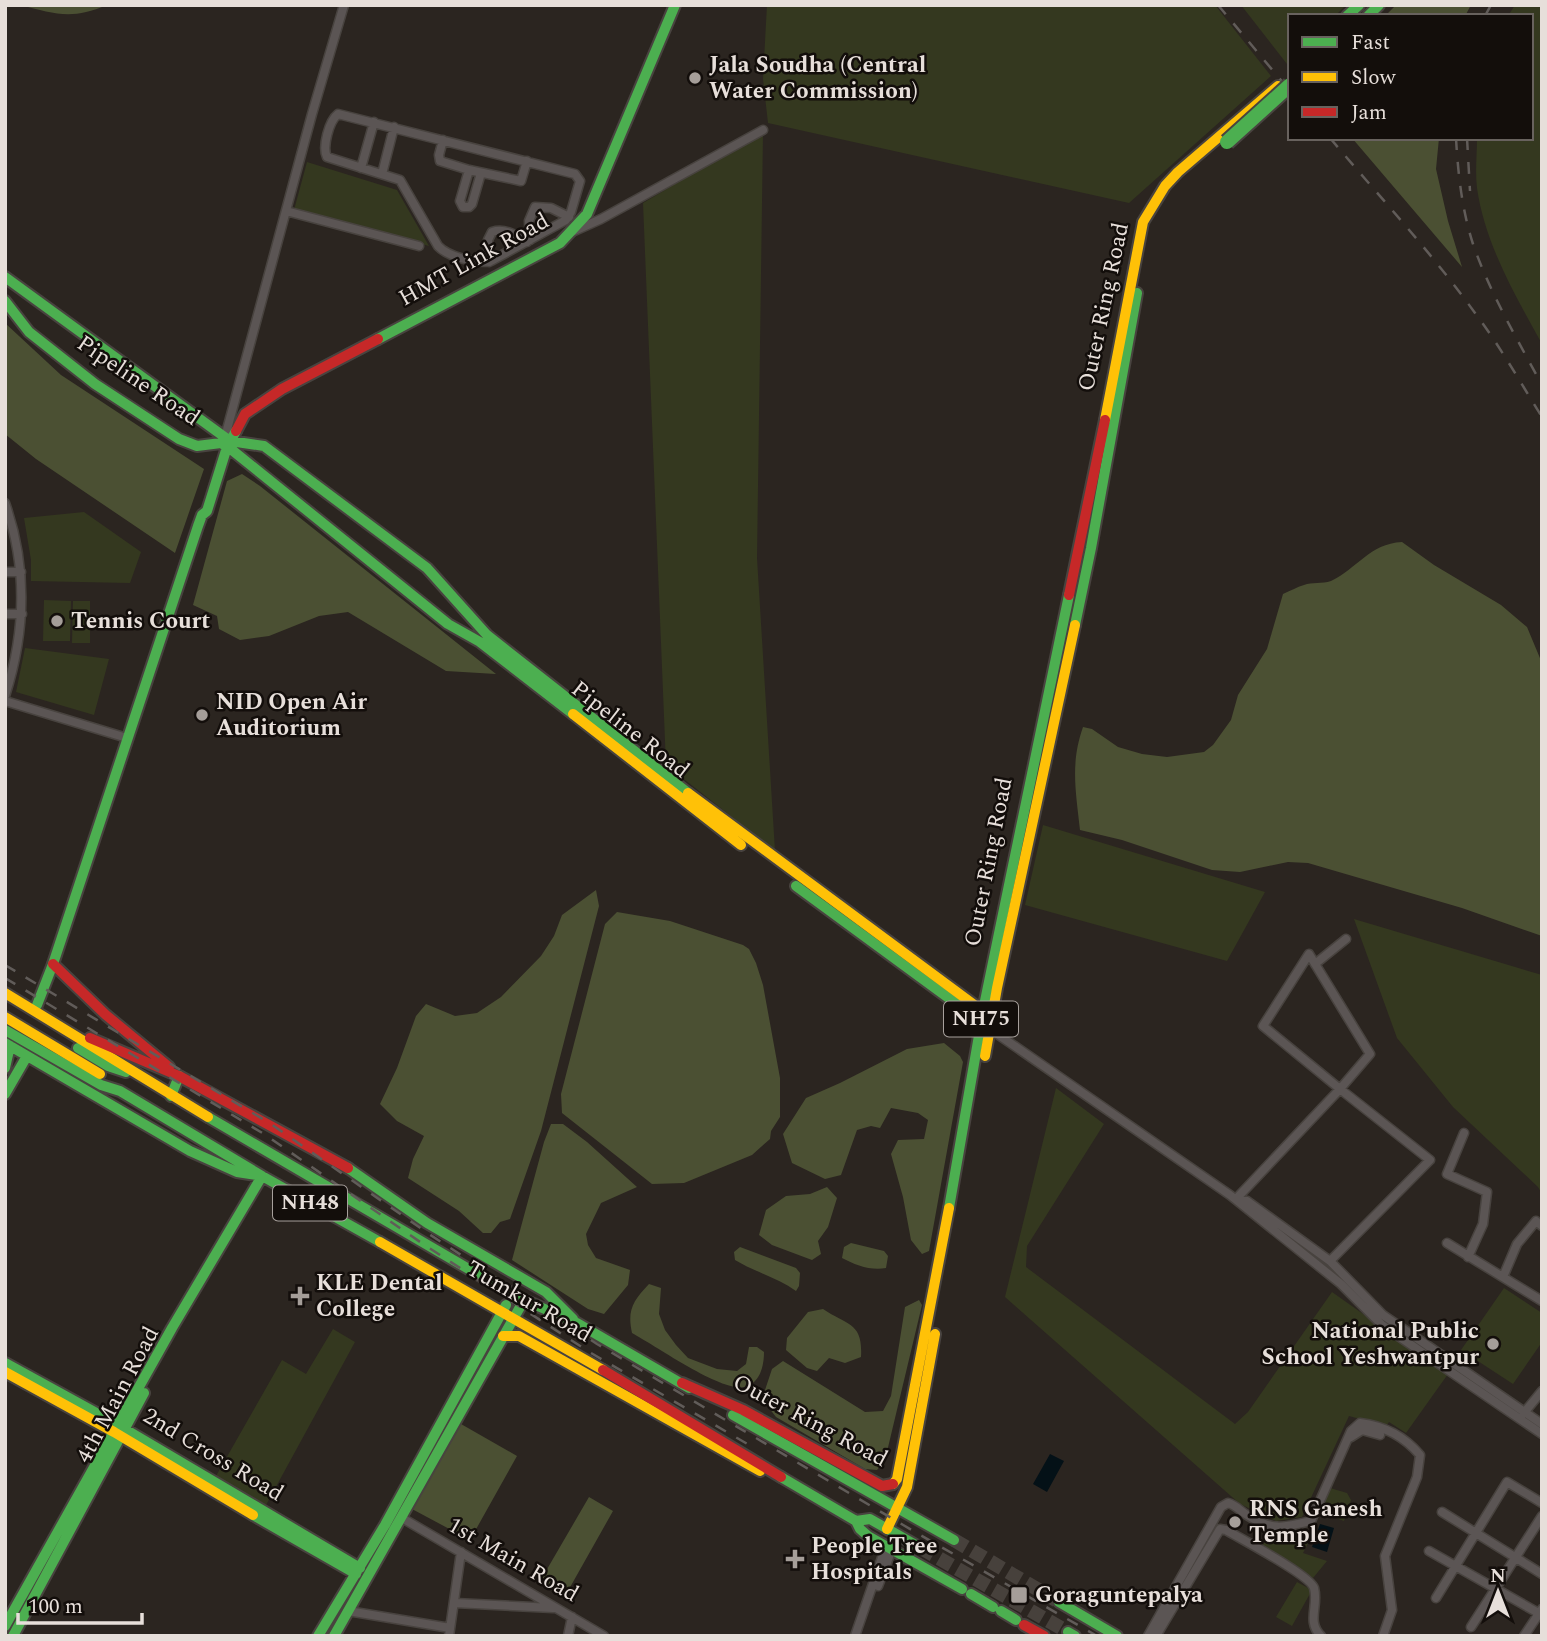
<svg xmlns="http://www.w3.org/2000/svg" width="1547" height="1641" font-family="Spectral,serif">
<style>
.green{fill:#34381f}
.forest{fill:#4b5033}
.water{fill:#041117}
.lines{fill:none;stroke-linecap:round;stroke-linejoin:round}
.highway-tunnel{stroke:#47413c;stroke-width:14;stroke-dasharray:14 7;stroke-linecap:butt}
.street-casing{stroke:#48433f;stroke-width:11}
.fast-casing{stroke:#48433f;stroke-width:14}
.slow-casing{stroke:#48433f;stroke-width:14}
.jam-casing{stroke:#48433f;stroke-width:14}
.street{stroke:#5b5554;stroke-width:8}
.fast{stroke:#4caf50;stroke-width:10}
.slow{stroke:#ffc107;stroke-width:10}
.jam{stroke:#c62828;stroke-width:10}
.rail{stroke:#615c59;stroke-width:2.5;stroke-dasharray:12 12;stroke-linecap:butt}
.fast-bridge-casing{stroke:#48433f;stroke-width:18;stroke-linecap:butt}
.fast-bridge{stroke:#4caf50;stroke-width:14}
.poi-dot{fill:#a59e99;stroke:#130e0b;stroke-width:2.5}
.labels{text-anchor:middle;dominant-baseline:central;stroke-width:5;stroke-linejoin:round;paint-order:stroke}
.shield{fill:#130e0b;stroke:#a7a09c;stroke-width:2}
.shield-label{font-size:21px;font-weight:bold;fill:#e7dfda}
.poi-label{font-size:23px;font-weight:bold;fill:#e7dfda;stroke:#130e0b;text-anchor:start}
.street-label{font-size:23px;fill:#e7dfda;stroke:#130e0b}
</style>
<rect width="100%" height="100%" fill="#2b2520"/>
<path class="green" d="M767 5H1215L1271 76 1129 203 768 123 763 79Z
M1241 5H1346L1335 16H1290V61L1287 64Z
M1515 5H1542V344C1515 295 1485 244 1477 188 1475 172 1477 154 1477 138H1531V16H1508Z
M763 132 757 558 775 851 666 765 643 203Z
M307 162 397 190 429 246 294 210Z
M84 512 141 552 130 583 31 581V560L24 518Z
M44 600 71 601 70 641H43Z
M73 601H90V643H72Z
M25 648 109 659 94 715 16 692Z
M1043 825 1265 892 1227 961 1025 905Z
M1354 919 1542 975V1194L1538 1187 1453 1107 1397 1038Z
M1056 1088 1104 1124 1027 1246 1026 1267 1235 1424 1248 1412 1332 1292 1448 1374 1406 1433 1389 1422 1386 1426 1349 1416 1302 1517 1276 1521 1240 1504 1005 1297Z
M1504 1288 1542 1313V1342L1513 1384 1461 1350Z
M333 1329 355 1342 266 1505 216 1476 282 1360 306 1374Z
M1330 1488 1347 1493 1351 1500 1344 1521 1330 1516 1332 1510 1323 1507Z
M1314 1532 1303 1553 1327 1561 1313 1578 1261 1549 1268 1533Z
M1297 1582 1312 1590 1292 1626 1276 1617Z"/>
<path class="forest" d="M20 5H107C72 20 55 14 20 5Z
M1396 5H1471L1465 16H1385Z
M1352 138H1439L1436 169 1448 221 1462 267Z
M5 323 61 375 204 469 175 553 36 459 5 434Z
M242 474 260 486 496 674 446 671 348 612 319 616 269 636 240 640 219 629 217 616 193 605 227 481Z
M1402 542 1434 565 1501 605 1527 627 1542 663V936L1462 908 1308 863 1288 862 1240 872 1212 870 1122 840 1080 830C1076 792 1070 764 1083 727L1092 729 1118 747 1142 754 1167 757 1204 752 1213 745 1231 720 1238 695 1267 649 1283 594C1290 591 1297 587 1304 585 1312 582 1322 584 1331 581 1358 568 1369 544 1402 542Z
M596 890 599 906 541 1131 510 1219 500 1222 491 1233H483L459 1211 408 1178 413 1159 424 1136 397 1121 380 1104 397 1068 416 1016 426 1004 455 1016 477 1013 501 997 541 956 554 936 562 915Z
M617 912 670 921 743 945 749 949 756 963 763 985 780 1078V1117L771 1131 770 1139 752 1155 684 1183 652 1184 562 1113 561 1094 605 924Z
M944 1043 960 1056 963 1062 929 1251 922 1254 911 1240 903 1197 891 1154 898 1140 924 1139 928 1120 918 1113 891 1108 880 1128 871 1126 857 1130 841 1175 825 1179 792 1163 783 1134 806 1098 840 1083 907 1049Z
M551 1124H563L587 1142 637 1187 601 1203 586 1234 588 1245 596 1258 630 1270 628 1285 604 1314 588 1309 512 1260 544 1142Z
M827 1187 837 1198 828 1227 818 1241 821 1254 812 1260 772 1245 759 1235 766 1210 786 1196 810 1194Z
M851 1243 884 1251 888 1256 886 1268C871 1271 855 1265 842 1258L844 1247Z
M740 1247 796 1268 800 1273 799 1286 796 1291C778 1278 755 1272 735 1260L734 1252Z
M649 1284 661 1288 659 1314 665 1330 676 1345 688 1358 717 1369 737 1371 746 1364 749 1347H757L764 1352C764 1366 760 1384 744 1387 721 1392 656 1346 632 1333 627 1310 633 1301 649 1284Z
M919 1300 922 1305 885 1460 877 1470 865 1469 776 1417 762 1399 772 1369 783 1361 865 1412 883 1411 891 1396 905 1307Z
M823 1309C848 1326 863 1322 861 1357L845 1363 829 1358 817 1371 807 1368 786 1350 787 1338 808 1312Z
M461 1424 517 1456 470 1540 412 1509Z
M589 1497 613 1511 564 1598 539 1583Z"/>
<path class="water" d="M1050 1454 1064 1461 1047 1492 1033 1484Z
M1320 1524 1334 1528 1327 1552 1312 1547Z"/>
<g class="lines">
<path class="highway-tunnel" d="M954 1540 1059 1602
M921 1548 1068 1632"/>
<g class="street-casing">
<path id="street" d="M338 114 575 174 580 181 571 212 566 220 491 261C477 264 448 257 438 246L400 180 327 157C322 147 329 121 338 114Z
M443 140 439 155 440 161 469 170 521 181 527 161
M361 168 374 122
M469 170 460 201 463 207H469L472 204 481 173
M382 174 394 127
M286 211 419 246
M572 232 601 219 763 130
M530 240 529 221 535 207 551 208 569 217
M489 262 488 240 492 232C505 228 516 235 527 242
M225 437 312 114 344 5
M5 503C28 568 26 631 5 696
M5 572H21
M5 614H22
M5 701 127 738
M1309 954 1370 1054 1340 1089 1263 1026Z
M1315 964 1346 939
M990 1029 1230 1195 1341 1284 1382 1325 1542 1434
M1464 1133 1447 1174 1487 1192 1483 1224 1468 1257
M1236 1199 1340 1089 1430 1160 1330 1261
M1239 1200 1247 1201 1330 1261 1383 1315 1542 1424
M1447 1243 1542 1301
M1503 1277 1517 1244 1536 1221 1542 1226
M1523 1414 1542 1391
M1351 1437 1362 1430 1380 1435
M1442 1512 1542 1574
M402 1518 604 1636
M1429 1551 1542 1615
M878 1586 892 1549
M1436 1598 1507 1482 1542 1503
M455 1603 553 1608
M348 1611 450 1628
M1471 1627 1542 1516
M449 1636 461 1552
M568 1636 572 1617
M855 1636 886 1546
M1148 1636 1221 1507 1228 1503C1236 1505 1240 1511 1247 1515 1272 1531 1283 1528 1311 1521L1351 1431 1360 1423C1385 1426 1404 1436 1420 1455L1417 1477 1385 1556 1392 1610 1383 1636
M1156 1636 1220 1529 1226 1530C1241 1539 1310 1575 1314 1588 1319 1606 1306 1621 1321 1636
M1524 1636 1542 1609"/>
</g>
<g class="fast-casing">
<path id="fast" d="M1347 16 1359 5
M1368 16 1379 5
M5 277 230 441 264 446 427 568 487 635 688 793
M5 301 29 332 95 384 179 439 197 446 221 443 232 450 448 624 480 642 573 714
M378 339 560 243 587 214 675 5
M1075 625 1091 548 1137 293
M796 886 969 1013 981 1019
M37 1005 53 964 198 526 202 515 207 511 227 447 236 431
M5 1030 101 1085 120 1091 262 1176 380 1242
M5 1043 190 1151 237 1172 262 1176 172 1328 5 1626
M78 1048 108 1066 126 1072
M5 1068 10 1046
M5 1094 27 1056
M171 1096 179 1076
M208 1117 491 1282 524 1300 577 1323 689 1388
M348 1168 427 1223 546 1292 573 1319
M949 1208 985 1001 1069 595
M5 1363 118 1425 360 1568
M733 1415 954 1540
M781 1477 856 1521 870 1519 921 1548
M253 1515 356 1574
M856 1521 860 1529 868 1536 962 1589
M971 1594 993 1607
M1059 1602 1117 1636
M1001 1611 1016 1620
M1068 1632 1075 1636
M13 1636 144 1393
M318 1636 385 1525 506 1305
M334 1636 524 1300"/>
</g>
<g class="slow-casing">
<path id="slow" d="M1105 420 1143 222 1165 186 1178 172 1278 86
M573 714 741 845
M688 793 973 1004 981 1019
M5 993 208 1117
M5 1017 100 1074
M985 1056 997 988 1075 625
M380 1242 603 1370
M503 1336H519L760 1471
M5 1372 114 1432 253 1515
M893 1484 897 1479 949 1208
M887 1529 907 1487 935 1334"/>
</g>
<g class="jam-casing">
<path id="jam" d="M236 431 245 414 282 389 378 339
M1069 595 1105 420
M53 964 106 1015 169 1067
M90 1038 179 1076 348 1168
M603 1370 781 1477
M682 1383 743 1410 882 1486 893 1484
M1024 1625 1044 1636"/>
</g>
<use href="#street" class="street"/>
<use href="#fast" class="fast"/>
<use href="#slow" class="slow"/>
<use href="#jam" class="jam"/>
<path class="rail" d="M1218 5 1290 91
M1485 16 1491 5
M1330 138C1379 196 1431 252 1475 313 1500 346 1520 382 1542 417
M1456 138C1458 174 1462 210 1473 244 1490 293 1517 339 1542 385
M1467 138 1470 191
M5 965 271 1124 429 1234 597 1344 915 1532 1097 1636
M5 978 264 1134 423 1244 591 1353 756 1449"/>
<g class="fast-bridge-casing">
<path id="fast-bridge" d="M1227 142 1290 85"/>
</g>
<use href="#fast-bridge" class="fast-bridge"/>
</g>
<g class="poi-dot">
<circle cx="695" cy="78" r="7"/>
<circle cx="57" cy="621" r="7"/>
<circle cx="202" cy="715" r="7"/>
<path d="M296.5 1285.5h7v7h7v7h-7v7h-7v-7h-7v-7h7z"/>
<circle cx="1493" cy="1344" r="7"/>
<circle cx="1235" cy="1522" r="7"/>
<path d="M791.5 1548.5h7v7h7v7h-7v7h-7v-7h-7v-7h7z"/>
<rect x="1010" y="1586" width="18" height="18" rx="3.5"/>
</g>
<g class="labels">
<g class="shield">
<rect x="944" y="1001.5" width="74" height="35" rx="5"/>
<rect x="273" y="1185.5" width="74" height="35" rx="5"/>
</g>
<g class="shield-label">
<text x="981" y="1019">NH75</text>
<text x="310" y="1203">NH48</text>
</g>
<g class="poi-label">
<text x="709" y="65">Jala Soudha (Central<tspan x="709" dy="26">Water Commission)</tspan></text>
<text x="71" y="621">Tennis Court</text>
<text x="216" y="702">NID Open Air<tspan x="216" dy="26">Auditorium</tspan></text>
<text x="316" y="1283">KLE Dental<tspan x="316" dy="26">College</tspan></text>
<text x="1479" y="1331" text-anchor="end">National Public<tspan x="1479" dy="26">School Yeshwantpur</tspan></text>
<text x="1249" y="1509">RNS Ganesh<tspan x="1249" dy="26">Temple</tspan></text>
<text x="811" y="1546">People Tree<tspan x="811" dy="26">Hospitals</tspan></text>
<text x="1035" y="1595">Goraguntepalya</text>
</g>
<g class="street-label">
<text transform="translate(474 260) rotate(-29)">HMT Link Road</text>
<text transform="translate(1104 307) rotate(-78)">Outer Ring Road</text>
<text transform="translate(138 381) rotate(34)">Pipeline Road</text>
<text transform="translate(630 730) rotate(38)">Pipeline Road</text>
<text transform="translate(989 862) rotate(-79)">Outer Ring Road</text>
<text transform="translate(529 1302) rotate(30)">Tumkur Road</text>
<text transform="translate(118 1395) rotate(-62)">4th Main Road</text>
<text transform="translate(810 1421) rotate(28)">Outer Ring Road</text>
<text transform="translate(213 1455) rotate(31)">2nd Cross Road</text>
<text transform="translate(513 1560) rotate(30)">1st Main Road</text>
</g>
</g>
<rect width="1547" height="1641" fill="none" stroke="#e7dfda" stroke-width="14"/>
<rect x="1288" y="14" width="245" height="126" fill="#130e0b" stroke="#68625e" stroke-width="2"/>
<rect x="1302" y="37" width="35" height="10" fill="#4caf50" stroke="#68625e" stroke-width="2"/>
<text x="1351" y="49" font-size="21" fill="#e7dfda">Fast</text>
<rect x="1302" y="72" width="35" height="10" fill="#ffc107" stroke="#68625e" stroke-width="2"/>
<text x="1351" y="84" font-size="21" fill="#e7dfda">Slow</text>
<rect x="1302" y="107" width="35" height="10" fill="#c62828" stroke="#68625e" stroke-width="2"/>
<text x="1351" y="119" font-size="21" fill="#e7dfda">Jam</text>
<g transform="translate(1498 1592)" stroke="#130e0b" stroke-width="5" paint-order="stroke">
<path d="M0-5L12 26L0 18L-12 26Z" fill="#e7dfda"/>
<text y="-10" font-size="19" font-weight="bold" text-anchor="middle" fill="#e7dfda">N</text>
</g>
<path d="M18 1613v10h124v-10" fill="none" stroke="#e7dfda" stroke-width="3.5"/>
<text x="28" y="1613" font-size="21" fill="#e7dfda" stroke="#130e0b" stroke-width="5" paint-order="stroke">100 m</text>
</svg>
